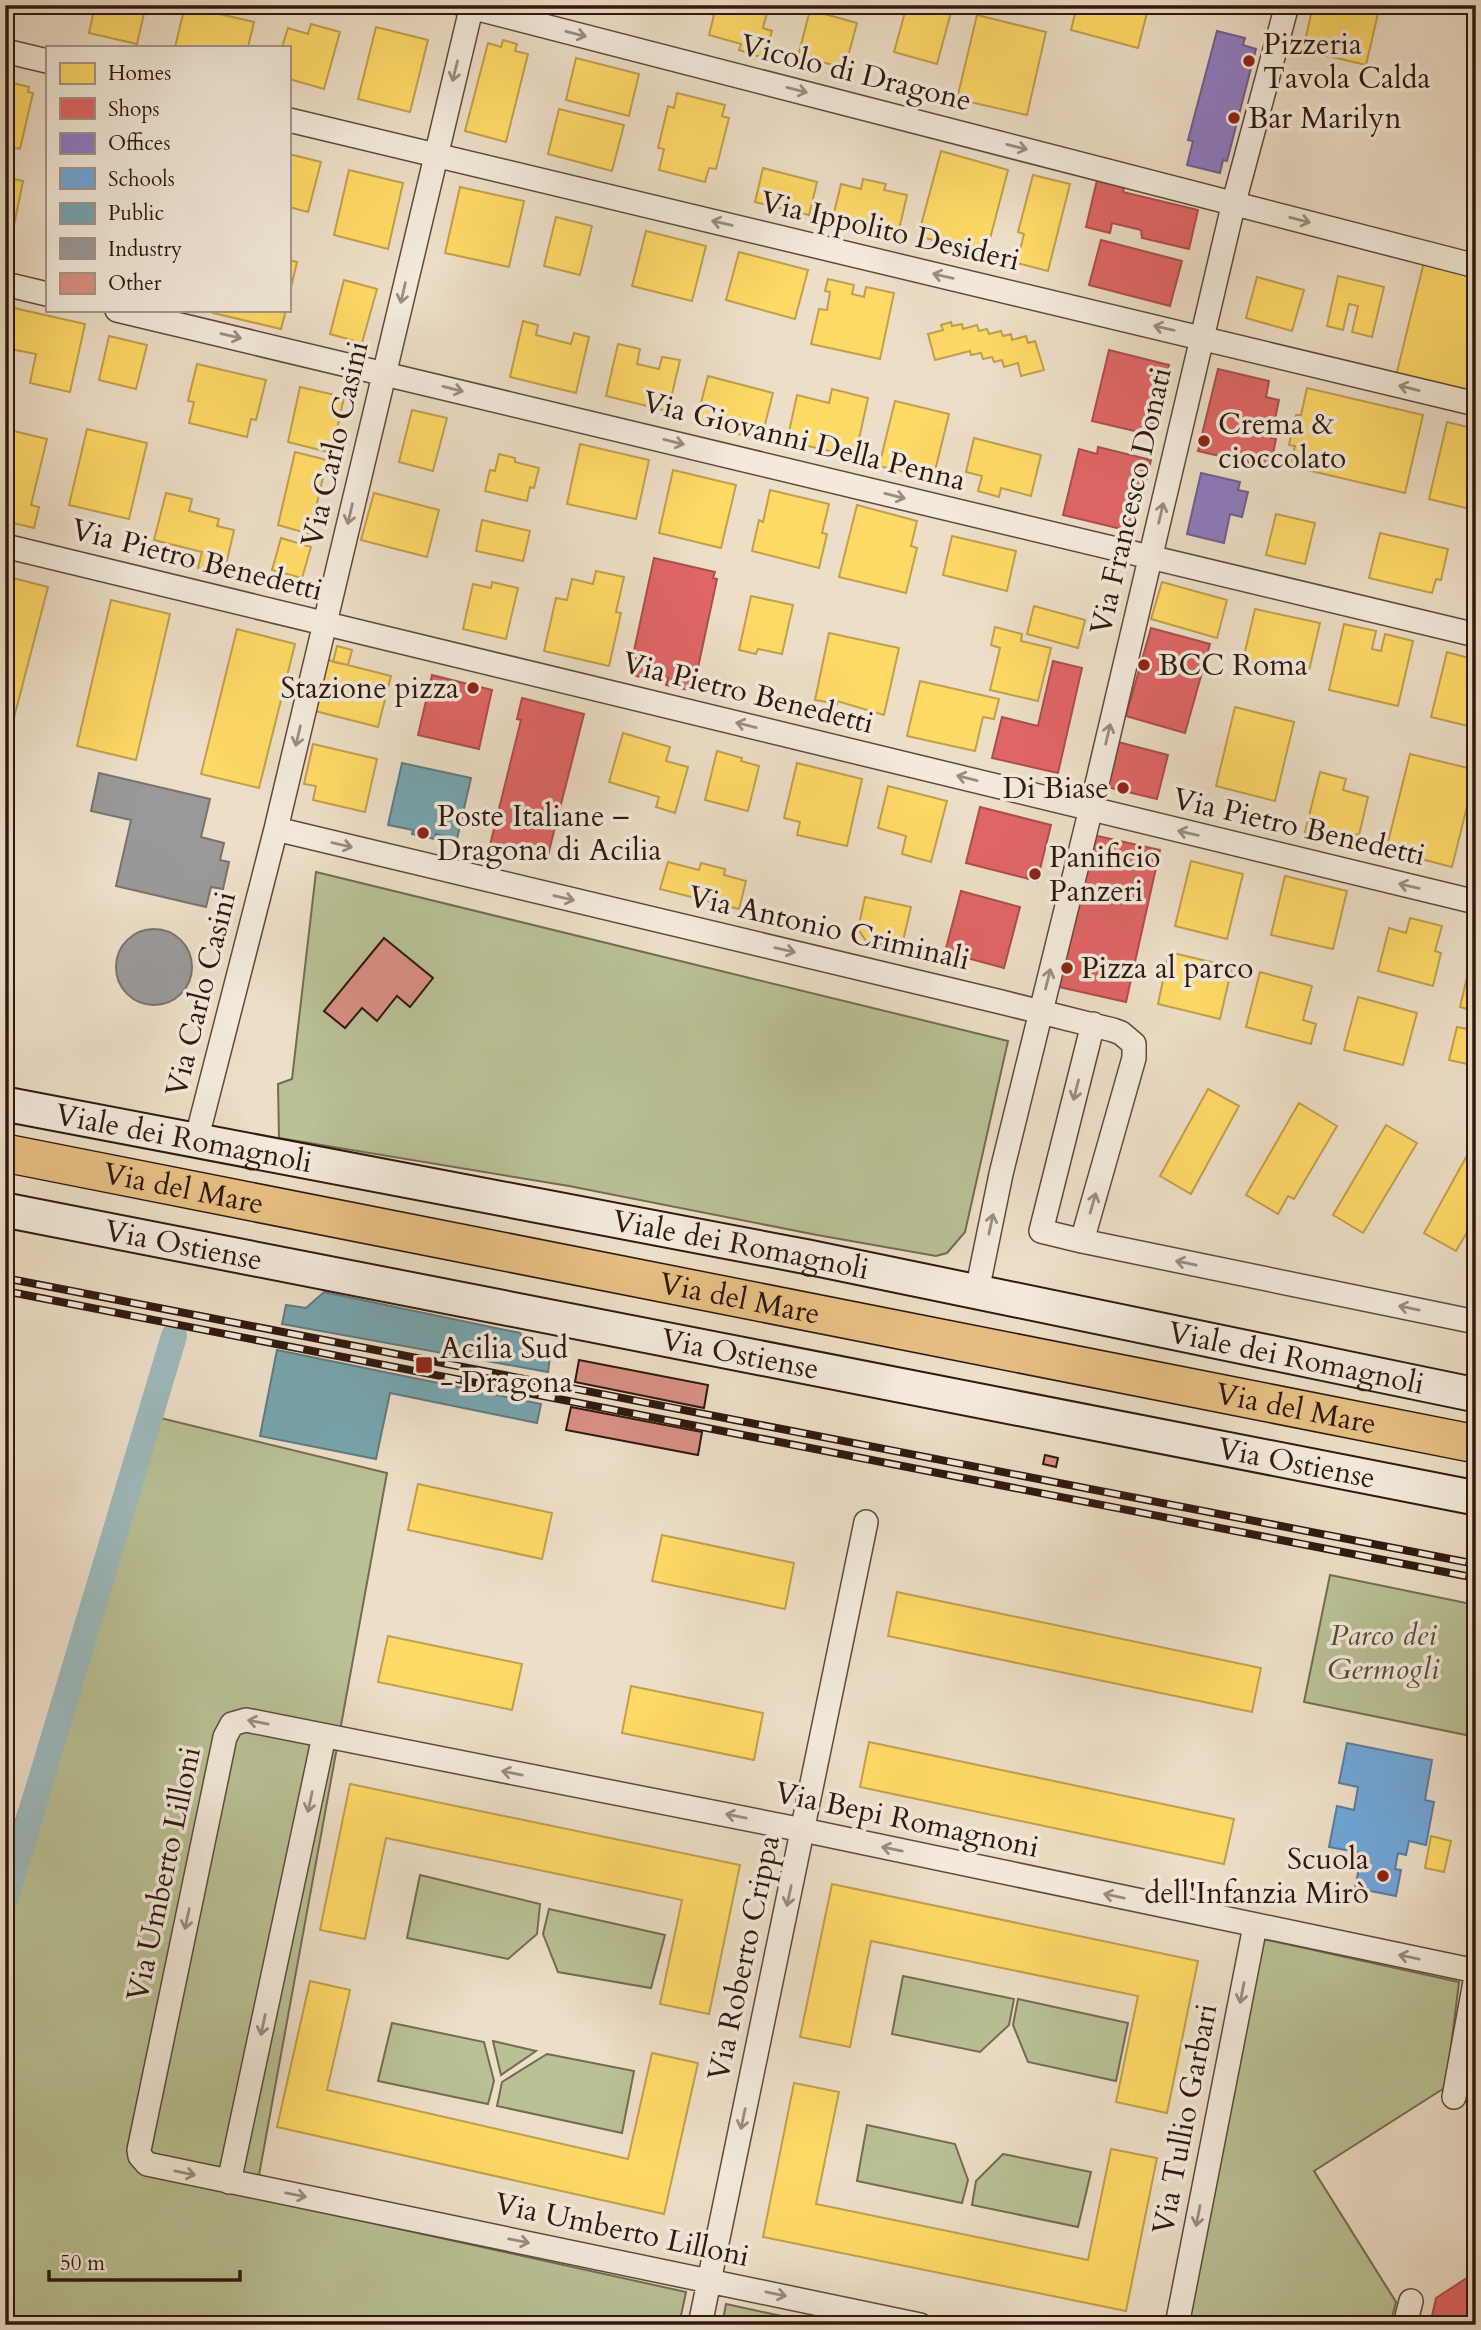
<svg xmlns="http://www.w3.org/2000/svg" width="1481" height="2330" font-family="Cardo,serif">
<style>
.green{fill:#b9c195;stroke:#746c52;stroke-width:2}
.homes{fill:#ffd966;stroke:#c19f4c;stroke-width:2}
.shops{fill:#e06666;stroke:#ab4f4c;stroke-width:2}
.offices{fill:#8e7cc3;stroke:#725e8d;stroke-width:2}
.schools{fill:#6fa8dc;stroke:#5c7d9e;stroke-width:2}
.public{fill:#76a5af;stroke:#617b7f;stroke-width:2}
.industry{fill:#999;stroke:#79726f;stroke-width:2}
.lines{fill:none;stroke-linecap:round;stroke-linejoin:round}
.canal{stroke:#9cbabd;stroke-width:26}
.building{fill:#d99084;stroke:#2f180e;stroke-width:2}
.minor-casing{stroke:#5e4a3c;stroke-width:26}
.secondary-casing{stroke:#2f180e;stroke-width:37}
.primary-casing{stroke:#2f180e;stroke-width:40}
.minor{stroke:#f3eadb;stroke-width:23}
.secondary{stroke:#f3eadb;stroke-width:33}
.primary{stroke:#e6bf84;stroke-width:37}
.rail-casing{stroke:#2f180e;stroke-width:8}
.rail{stroke:#f3eadb;stroke-width:5;stroke-dasharray:16;stroke-linecap:butt}
.oneway{stroke:#9b8c7f}
.poi-dot{fill:#8f2418;stroke:#f3eadb;stroke-width:2.5}
.labels{text-anchor:middle;dominant-baseline:central;stroke-width:7;stroke-linejoin:round;paint-order:stroke}
.poi-label{font-size:30px;fill:#2f180e;stroke:#f3eadb;text-anchor:start}
.street-label{font-size:30px;fill:#2f180e;stroke:#f3eadb}
.park-label{font-size:30px;font-style:italic;fill:#584b36;stroke:#f3eadb}
</style>
<rect width="100%" height="100%" fill="#eddec7"/>
<filter id="stains"><feTurbulence type="fractalNoise" baseFrequency=".00286" numOctaves="4"/><feColorMatrix values="0 0 0 0 .2 0 0 0 0 .09 0 0 0 0 .02 0 0 0 .5 -.17"/></filter>
<radialGradient id="worn" r=".72"><stop offset=".6" stop-color="#630" stop-opacity="0"/><stop offset="1" stop-color="#630" stop-opacity=".3"/></radialGradient>
<path class="green" d="M316 872 1008 1041 965 1232 947 1253 936 1256 817 1235 569 1186 279 1138 278 1084 292 1079Z
M148 1415 387 1473 255 2197 686 2292 679 2325H5V1854Z
M1330 1575 1476 1605V1737L1304 1702Z
M420 1875 540 1904 537 1934 508 1959 407 1938Z
M549 1909 665 1935 651 1988 558 1972 543 1934Z
M1263 1939 1459 1982 1446 2087 1314 2171 1396 2302 1390 2325H1187Z
M903 1976 1014 1999 1009 2025 980 2052 892 2034Z
M1018 1999 1128 2023 1116 2081 1028 2062 1013 2025Z
M392 2023 484 2042 494 2081 488 2104 378 2081Z
M493 2041 536 2051 501 2075Z
M547 2054 634 2071 622 2133 497 2106 502 2082Z
M867 2125 955 2144 968 2180 962 2203 857 2181Z
M1003 2154 1091 2172 1078 2227 972 2205 976 2181Z
M726 2304 823 2325H722Z"/>
<path class="homes" d="M95 5H146L137 44 89 33Z
M705 5H769L763 28 772 31 764 58 739 50 741 44 709 35 714 15 703 12Z
M907 5H953L937 64 894 52Z
M1077 5H1149L1138 48 1071 30Z
M1251 5H1273L1271 13 1250 8Z
M1309 5H1380L1366 65 1303 50 1312 10 1308 9Z
M185 6 254 22 248 47H175Z
M810 10 857 23 845 68 798 56Z
M977 15 1046 32 1027 115 957 99Z
M311 24 340 32 324 89 289 79V47H282L288 28 308 34Z
M376 27 428 40 410 112 358 99Z
M503 40 517 44 515 51 528 54 506 142 465 131 488 43 501 47Z
M576 58 639 74 629 116 566 100Z
M5 81 29 87 28 92 33 93 20 149 5 145Z
M677 93 725 105 722 116 729 118 716 169 709 168 705 182 659 170 664 149 658 148 668 106 674 108Z
M559 109 624 125 612 171 548 154Z
M941 151 1008 170 986 254 918 236Z
M289 154 321 162 308 212 289 207Z
M763 168 817 182 809 215 755 202Z
M349 170 403 183 388 249 334 235Z
M1033 175 1070 184 1048 271 1017 263 1024 234 1018 232Z
M5 177 23 181 13 230 5 228Z
M863 179 886 184 884 190 907 195 897 238 882 234 881 238 847 230 848 225 832 221 841 184 861 189Z
M460 187 524 201 509 267 445 253Z
M556 217 592 226 580 275 544 266Z
M646 231 706 246 692 301 632 286Z
M739 252 808 270 795 319 726 300Z
M289 260 297 262 289 296Z
M1424 262 1476 275V395L1396 376Z
M1338 276 1384 287 1372 337 1352 332 1358 306 1349 304 1343 330 1327 326Z
M1257 277 1304 290 1292 331 1246 318Z
M828 279 854 285 852 294 864 297 866 287 894 293 880 359 811 344 819 309 827 310 830 292 825 291Z
M344 280 377 289 362 343 330 334Z
M14 308 85 324 70 392 30 383 36 354 5 348Z
M214 310H286L281 329 213 313Z
M523 321 538 325 536 335 571 344 574 333 589 337 576 393 510 377Z
M951 322 952 326 962 324 963 329 977 325 979 331 987 329 989 334 1001 331 1003 336 1011 334 1012 340 1026 336 1028 343 1035 341 1044 370 1021 376 1018 363 1004 367 1002 360 994 362 992 357 983 359 981 353 971 355 970 351 935 360 928 334 943 330 941 325Z
M109 336 147 345 136 389 99 380Z
M618 344 640 349 637 364 659 369 662 357 680 360 668 411 606 396Z
M197 364 266 380 256 420 251 419 247 437 189 423 194 402 188 401Z
M708 376 773 393 761 440 696 422Z
M300 387 344 397 332 453 288 442Z
M1307 388 1423 415 1405 493 1290 466 1295 446 1289 445 1296 415H1301Z
M832 389 868 398 855 457 787 441 797 395 829 403Z
M895 401 949 414 933 479 879 466Z
M412 410 447 418 433 471 399 462Z
M1447 422 1476 429 1474 510 1429 499Z
M5 429 47 439 31 505 39 507 34 528 5 521Z
M87 429 147 443 129 519 69 505Z
M974 438 1041 455 1031 496 1001 488 999 497 978 491 982 476 966 472Z
M580 444 649 460 636 519 567 504Z
M295 452 327 460 310 534 278 525Z
M499 454 515 458V462L539 468 534 488 530 487 527 501 485 491 490 470 495 471Z
M673 470 736 485 721 548 659 533Z
M770 490 829 504 822 533 827 534 819 568 752 551 759 520 763 522Z
M166 493 192 499 189 511 219 519 217 526 234 530 224 574 198 568 202 552 154 540Z
M374 493 439 510 427 557 361 540Z
M857 505 917 521 911 546 917 548 906 593 839 577Z
M1276 514 1315 523 1305 564 1266 555Z
M482 520 530 531 523 561 476 551Z
M1380 533 1448 549 1441 580 1436 579 1432 593 1369 578Z
M952 536 1016 551 1007 591 943 575Z
M281 538 311 547 302 578 272 570Z
M596 571 624 577 616 612 621 613 609 666 544 651 556 598 567 600 572 579 593 584Z
M1476 571V610L1467 608Z
M5 576 48 587 11 729 5 728Z
M492 582 518 588 506 639 463 629 473 584 491 588Z
M1162 582 1227 600 1217 638 1151 619Z
M751 596 793 605 782 654 758 649 756 654 739 650Z
M111 600 170 614 136 760 77 746Z
M1034 606 1085 620 1078 648 1027 634Z
M1255 609 1320 623 1308 675 1243 660Z
M1344 624 1376 631 1372 649 1381 651 1385 634 1413 641 1398 706 1329 690Z
M995 627 1022 634 1021 641 1051 648 1038 701 990 690 1000 648 991 645Z
M237 629 295 644 259 788 201 774Z
M829 633 899 648 884 715 837 701V704L815 700Z
M337 646 352 650 348 665 333 662Z
M1447 652 1476 660V728L1431 717Z
M328 660 391 676 378 727 315 711Z
M920 681 999 699 994 719 983 717 975 751 907 736Z
M1235 707 1294 722 1275 801 1216 786Z
M623 733 670 747 666 761 688 767 675 813 656 807 659 797 609 782Z
M313 744 377 759 365 812 313 800 316 786 304 784Z
M717 751 742 758 741 761 759 766 748 811 705 800Z
M1410 754 1476 770 1452 867 1386 850Z
M797 763 862 779 847 846 797 835 800 822 784 818Z
M1320 772 1346 779 1343 790 1368 797 1359 835 1353 834 1351 843 1305 832Z
M888 786 947 801 931 862 902 854 906 836 878 828Z
M1191 861 1243 874 1227 939 1175 926Z
M668 862 699 870 701 863 725 869 724 875 746 881 739 909 660 889Z
M1285 876 1347 891 1333 949 1271 935Z
M865 897 911 907 901 949 866 941 858 929Z
M1410 918 1442 926 1435 951 1441 953 1433 986 1378 971 1389 928 1406 933Z
M1169 952 1232 967 1220 1019 1158 1004Z
M1469 969 1476 971V1066L1449 1060 1457 1027 1467 1029 1471 1010 1460 1007Z
M1260 972 1312 986 1303 1020 1316 1024 1311 1044 1246 1027Z
M1358 997 1417 1013 1403 1065 1344 1050Z
M1208 1089 1239 1106 1191 1194 1160 1176Z
M1299 1103 1337 1126 1294 1199 1288 1196 1278 1214 1246 1195Z
M1386 1125 1417 1143 1363 1233 1333 1215Z
M1474 1143 1476 1217 1456 1251 1424 1233Z
M418 1484 552 1513 542 1559 408 1530Z
M662 1535 794 1563 785 1609 652 1581Z
M897 1592 1261 1668 1252 1712 888 1636Z
M388 1636 522 1664 512 1710 378 1682Z
M631 1686 763 1713 754 1760 622 1733Z
M869 1742 1234 1819 1224 1864 860 1787Z
M350 1784 740 1865 709 2014 660 2004 682 1900 386 1838 365 1939 320 1930Z
M1431 1836 1451 1841 1444 1872 1425 1868Z
M832 1884 1198 1961 1167 2113 1116 2102 1138 1996 871 1941 850 2047 800 2037Z
M310 1981 350 1990 327 2090 628 2159 652 2053 698 2063 664 2214 277 2127Z
M794 2083 839 2092 816 2204 1088 2260 1111 2149 1157 2158 1126 2311 763 2237Z"/>
<path class="shops" d="M1097 180 1124 187 1123 192 1198 210 1189 249 1142 238 1141 230 1112 223 1110 233 1086 227Z
M1101 240 1182 261 1170 306 1089 285Z
M1109 350 1169 365 1152 435 1092 421Z
M1218 369 1269 381 1266 397 1279 400 1271 438 1276 439 1270 468 1198 451Z
M1098 447 1151 460 1134 532 1063 515 1079 449 1097 454Z
M654 558 715 572 713 578 717 579 693 691 666 685 668 678 645 673 644 678 629 674Z
M1151 628 1210 644 1185 733 1126 716Z
M1053 661 1082 668 1058 773 992 758 1002 717 1038 726Z
M432 675 492 690 479 749 418 735Z
M522 698 584 714 547 859 490 845 521 720 517 719Z
M1118 742 1168 755 1157 799 1107 787Z
M980 807 1051 825 1037 881 966 863Z
M1093 835 1160 850 1126 1002 1059 987Z
M961 891 1020 907 1004 968 945 952Z
M1476 2272V2325H1430L1436 2298Z"/>
<path class="offices" d="M1217 31 1245 38 1243 45 1256 49 1227 161 1223 160 1220 173 1187 165 1193 141 1188 140Z
M1201 473 1240 482 1238 490 1248 492 1242 517 1230 514 1224 543 1187 534Z"/>
<path class="schools" d="M1347 1743 1432 1760 1425 1800 1434 1802 1426 1845 1409 1841 1406 1855 1398 1853 1395 1869 1401 1870 1396 1896 1355 1888 1362 1853 1329 1847 1337 1806 1354 1810 1358 1787 1339 1783Z"/>
<path class="public" d="M402 763 471 778 457 839 436 834 435 839 412 834 413 830 388 825Z
M324 1292 520 1333 534 1354 550 1357 548 1372 282 1324 286 1305 306 1308Z
M277 1350 541 1404 537 1423 390 1393 376 1459 260 1436Z"/>
<path class="industry" d="M99 773 210 799 201 837 224 843 220 860 229 862 223 889 211 887 206 907 116 886 131 820 91 811Z
M116 967a38 38 0 1 1 76 0a38 38 0 1 1-76 0Z"/>
<g class="lines">
<path class="canal" d="M5 1900 174 1336"/>
</g>
<path class="building" d="M384 938 433 978 410 1007 397 996 377 1021 362 1008 345 1028 324 1011Z
M579 1360 708 1385 704 1408 575 1382Z
M571 1407 702 1432 698 1455 566 1430Z
M1045 1455 1058 1458 1056 1467 1043 1464Z"/>
<g class="lines">
<g class="minor-casing">
<path id="minor" d="M463 5 1476 266
M5 51 47 61
M289 120 1476 404
M5 284 47 294
M117 310 1476 635
M5 546 1476 902
M276 829 1001 1002 1113 1030 1121 1033 1134 1044V1058L1082 1241 1041 1231 1093 1024
M196 1141 276 829 472 5
M1082 1241 1476 1322
M977 1291 1001 1174 1097 784 1234 202 1287 5
M1454 2097 1476 1976
M229 2182 324 1736
M700 2325 866 1522
M920 2325 147 2164 140 2156 139 2150 225 1737 232 1724 246 1720 803 1830 1476 1971
M1177 2325 1255 1926
M1405 2325 1411 2301"/>
</g>
<g class="secondary-casing">
<g id="secondary">
<path id="s1" d="M5 1104 808 1257 1476 1395"/>
<path id="s2" d="M5 1210 1476 1498"/>
</g>
</g>
<g class="primary-casing">
<g id="primary">
<path id="s3" d="M5 1153 1476 1444"/>
</g>
</g>
<use href="#minor" class="minor"/>
<use href="#secondary" class="secondary"/>
<use href="#primary" class="primary"/>
<g class="rail-casing">
<path id="rail" d="M5 1278 1476 1564
M5 1291 1476 1578"/>
</g>
<use href="#rail" class="rail"/>
</g>
<defs><path id="oneway-shaft" d="M-6 0H5M1.5-3L5.5 0L1.5 3" fill="none" stroke-width="1.6" stroke-linecap="round" stroke-linejoin="round" transform="scale(1.75)"/></defs>
<g class="oneway">
<use href="#oneway-shaft" transform="translate(576 34) rotate(14)"/>
<use href="#oneway-shaft" transform="translate(455 71) rotate(104)"/>
<use href="#oneway-shaft" transform="translate(797 90) rotate(14)"/>
<use href="#oneway-shaft" transform="translate(1017 147) rotate(14)"/>
<use href="#oneway-shaft" transform="translate(1300 220) rotate(15)"/>
<use href="#oneway-shaft" transform="translate(722 223) rotate(-167)"/>
<use href="#oneway-shaft" transform="translate(943 276) rotate(-167)"/>
<use href="#oneway-shaft" transform="translate(403 293) rotate(103)"/>
<use href="#oneway-shaft" transform="translate(1164 328) rotate(-167)"/>
<use href="#oneway-shaft" transform="translate(231 336) rotate(13)"/>
<use href="#oneway-shaft" transform="translate(1409 388) rotate(-166)"/>
<use href="#oneway-shaft" transform="translate(453 389) rotate(14)"/>
<use href="#oneway-shaft" transform="translate(674 442) rotate(14)"/>
<use href="#oneway-shaft" transform="translate(895 496) rotate(14)"/>
<use href="#oneway-shaft" transform="translate(1161 513) rotate(-77)"/>
<use href="#oneway-shaft" transform="translate(350 514) rotate(103)"/>
<use href="#oneway-shaft" transform="translate(746 725) rotate(-166)"/>
<use href="#oneway-shaft" transform="translate(1108 734) rotate(-77)"/>
<use href="#oneway-shaft" transform="translate(298 736) rotate(103)"/>
<use href="#oneway-shaft" transform="translate(967 778) rotate(-166)"/>
<use href="#oneway-shaft" transform="translate(1188 833) rotate(-167)"/>
<use href="#oneway-shaft" transform="translate(342 845) rotate(13)"/>
<use href="#oneway-shaft" transform="translate(1409 886) rotate(-167)"/>
<use href="#oneway-shaft" transform="translate(564 898) rotate(13)"/>
<use href="#oneway-shaft" transform="translate(785 950) rotate(13)"/>
<use href="#oneway-shaft" transform="translate(1048 979) rotate(-76)"/>
<use href="#oneway-shaft" transform="translate(1076 1090) rotate(104)"/>
<use href="#oneway-shaft" transform="translate(1093 1203) rotate(-74)"/>
<use href="#oneway-shaft" transform="translate(991 1224) rotate(-78)"/>
<use href="#oneway-shaft" transform="translate(1186 1263) rotate(-168)"/>
<use href="#oneway-shaft" transform="translate(1409 1308) rotate(-168)"/>
<use href="#oneway-shaft" transform="translate(258 1722) rotate(-169)"/>
<use href="#oneway-shaft" transform="translate(512 1773) rotate(-169)"/>
<use href="#oneway-shaft" transform="translate(310 1802) rotate(102)"/>
<use href="#oneway-shaft" transform="translate(736 1816) rotate(-169)"/>
<use href="#oneway-shaft" transform="translate(892 1849) rotate(-168)"/>
<use href="#oneway-shaft" transform="translate(789 1896) rotate(102)"/>
<use href="#oneway-shaft" transform="translate(1114 1896) rotate(-168)"/>
<use href="#oneway-shaft" transform="translate(187 1919) rotate(102)"/>
<use href="#oneway-shaft" transform="translate(1409 1957) rotate(-168)"/>
<use href="#oneway-shaft" transform="translate(1242 1993) rotate(101)"/>
<use href="#oneway-shaft" transform="translate(263 2025) rotate(102)"/>
<use href="#oneway-shaft" transform="translate(743 2119) rotate(102)"/>
<use href="#oneway-shaft" transform="translate(185 2173) rotate(12)"/>
<use href="#oneway-shaft" transform="translate(296 2195) rotate(11)"/>
<use href="#oneway-shaft" transform="translate(1198 2216) rotate(101)"/>
<use href="#oneway-shaft" transform="translate(519 2241) rotate(11)"/>
<use href="#oneway-shaft" transform="translate(776 2294) rotate(12)"/>
</g>
<g class="poi-dot">
<circle cx="1249" cy="61" r="7"/>
<circle cx="1234" cy="118" r="7"/>
<circle cx="1204" cy="441" r="7"/>
<circle cx="1144" cy="665" r="7"/>
<circle cx="473" cy="688" r="7"/>
<circle cx="1123" cy="788" r="7"/>
<circle cx="423" cy="833" r="7"/>
<circle cx="1035" cy="874" r="7"/>
<circle cx="1067" cy="968" r="7"/>
<rect x="415" y="1356" width="18" height="18" rx="3.5"/>
<circle cx="1383" cy="1876" r="7"/>
</g>
<g class="labels">
<g class="poi-label">
<text x="1263" y="44">Pizzeria<tspan x="1263" dy="34">Tavola Calda</tspan></text>
<text x="1248" y="118">Bar Marilyn</text>
<text x="1218" y="424">Crema &amp;<tspan x="1218" dy="34">cioccolato</tspan></text>
<text x="1158" y="665">BCC Roma</text>
<text x="459" y="688" text-anchor="end">Stazione pizza</text>
<text x="1109" y="788" text-anchor="end">Di Biase</text>
<text x="437" y="816">Poste Italiane –<tspan x="437" dy="34">Dragona di Acilia</tspan></text>
<text x="1049" y="857">Panificio<tspan x="1049" dy="34">Panzeri</tspan></text>
<text x="1081" y="968">Pizza al parco</text>
<text x="440" y="1348">Acilia Sud<tspan x="440" dy="34">- Dragona</tspan></text>
<text x="1369" y="1859" text-anchor="end">Scuola<tspan x="1369" dy="34">dell'Infanzia Mirò</tspan></text>
</g>
<g class="street-label">
<text transform="translate(856 73) rotate(14)">Vicolo di Dragone</text>
<text transform="translate(890 231) rotate(13)">Via Ippolito Desideri</text>
<text transform="translate(804 441) rotate(14)">Via Giovanni Della Penna</text>
<text transform="translate(335 444) rotate(-77)">Via Carlo Casini</text>
<text transform="translate(1131 501) rotate(-77)">Via Francesco Donati</text>
<text transform="translate(197 560) rotate(14)">Via Pietro Benedetti</text>
<text transform="translate(748 693) rotate(14)">Via Pietro Benedetti</text>
<text transform="translate(1299 827) rotate(13)">Via Pietro Benedetti</text>
<text transform="translate(829 928) rotate(13)">Via Antonio Criminali</text>
<text transform="translate(201 994) rotate(-76)">Via Carlo Casini</text>
<text stroke="none"><textPath href="#s1" startOffset="182">Viale dei Romagnoli</textPath></text>
<text stroke="none"><textPath href="#s3" startOffset="182">Via del Mare</textPath></text>
<text stroke="none"><textPath href="#s2" startOffset="182">Via Ostiense</textPath></text>
<text stroke="none"><textPath href="#s1" startOffset="749">Viale dei Romagnoli</textPath></text>
<text stroke="none"><textPath href="#s3" startOffset="749">Via del Mare</textPath></text>
<text stroke="none"><textPath href="#s2" startOffset="749">Via Ostiense</textPath></text>
<text stroke="none"><textPath href="#s1" startOffset="1316">Viale dei Romagnoli</textPath></text>
<text stroke="none"><textPath href="#s3" startOffset="1316">Via del Mare</textPath></text>
<text stroke="none"><textPath href="#s2" startOffset="1316">Via Ostiense</textPath></text>
<text transform="translate(907 1820) rotate(12)">Via Bepi Romagnoni</text>
<text transform="translate(164 1874) rotate(-78)">Via Umberto Lilloni</text>
<text transform="translate(744 1958) rotate(-78)">Via Roberto Crippa</text>
<text transform="translate(1185 2119) rotate(-79)">Via Tullio Garbari</text>
<text transform="translate(622 2230) rotate(12)">Via Umberto Lilloni</text>
</g>
<g class="park-label">
<text x="1383" y="1635">Parco dei<tspan x="1383" dy="34">Germogli</tspan></text>
</g>
</g>
<rect width="1481" height="2330" fill="none" stroke="#eddec7" stroke-width="28"/>
<rect x="7" y="7" width="1467" height="2316" fill="none" stroke="#2f180e" stroke-width="3.5"/>
<rect x="14" y="14" width="1453" height="2302" fill="none" stroke="#2f180e" stroke-width="2"/>
<rect x="46" y="46" width="245" height="266" fill="#f3eadb" stroke="#a59689" stroke-width="2"/>
<rect x="60" y="63" width="35" height="21" fill="#ffd966" stroke="#a59689" stroke-width="2"/>
<text x="108" y="80" font-size="21" fill="#2f180e">Homes</text>
<rect x="60" y="98" width="35" height="21" fill="#e06666" stroke="#a59689" stroke-width="2"/>
<text x="108" y="116" font-size="21" fill="#2f180e">Shops</text>
<rect x="60" y="133" width="35" height="21" fill="#8e7cc3" stroke="#a59689" stroke-width="2"/>
<text x="108" y="150" font-size="21" fill="#2f180e">Offices</text>
<rect x="60" y="168" width="35" height="21" fill="#6fa8dc" stroke="#a59689" stroke-width="2"/>
<text x="108" y="186" font-size="21" fill="#2f180e">Schools</text>
<rect x="60" y="203" width="35" height="21" fill="#76a5af" stroke="#a59689" stroke-width="2"/>
<text x="108" y="220" font-size="21" fill="#2f180e">Public</text>
<rect x="60" y="238" width="35" height="21" fill="#999999" stroke="#a59689" stroke-width="2"/>
<text x="108" y="256" font-size="21" fill="#2f180e">Industry</text>
<rect x="60" y="273" width="35" height="21" fill="#d99084" stroke="#a59689" stroke-width="2"/>
<text x="108" y="290" font-size="21" fill="#2f180e">Other</text>
<path d="M49 2270v10h191v-10" fill="none" stroke="#2f180e" stroke-width="3.5"/>
<text x="60" y="2270" font-size="21" fill="#2f180e" stroke="#f3eadb" stroke-width="5" paint-order="stroke">50 m</text>
<rect width="100%" height="100%" filter="url(#stains)"/>
<rect width="100%" height="100%" fill="url(#worn)"/>
</svg>
